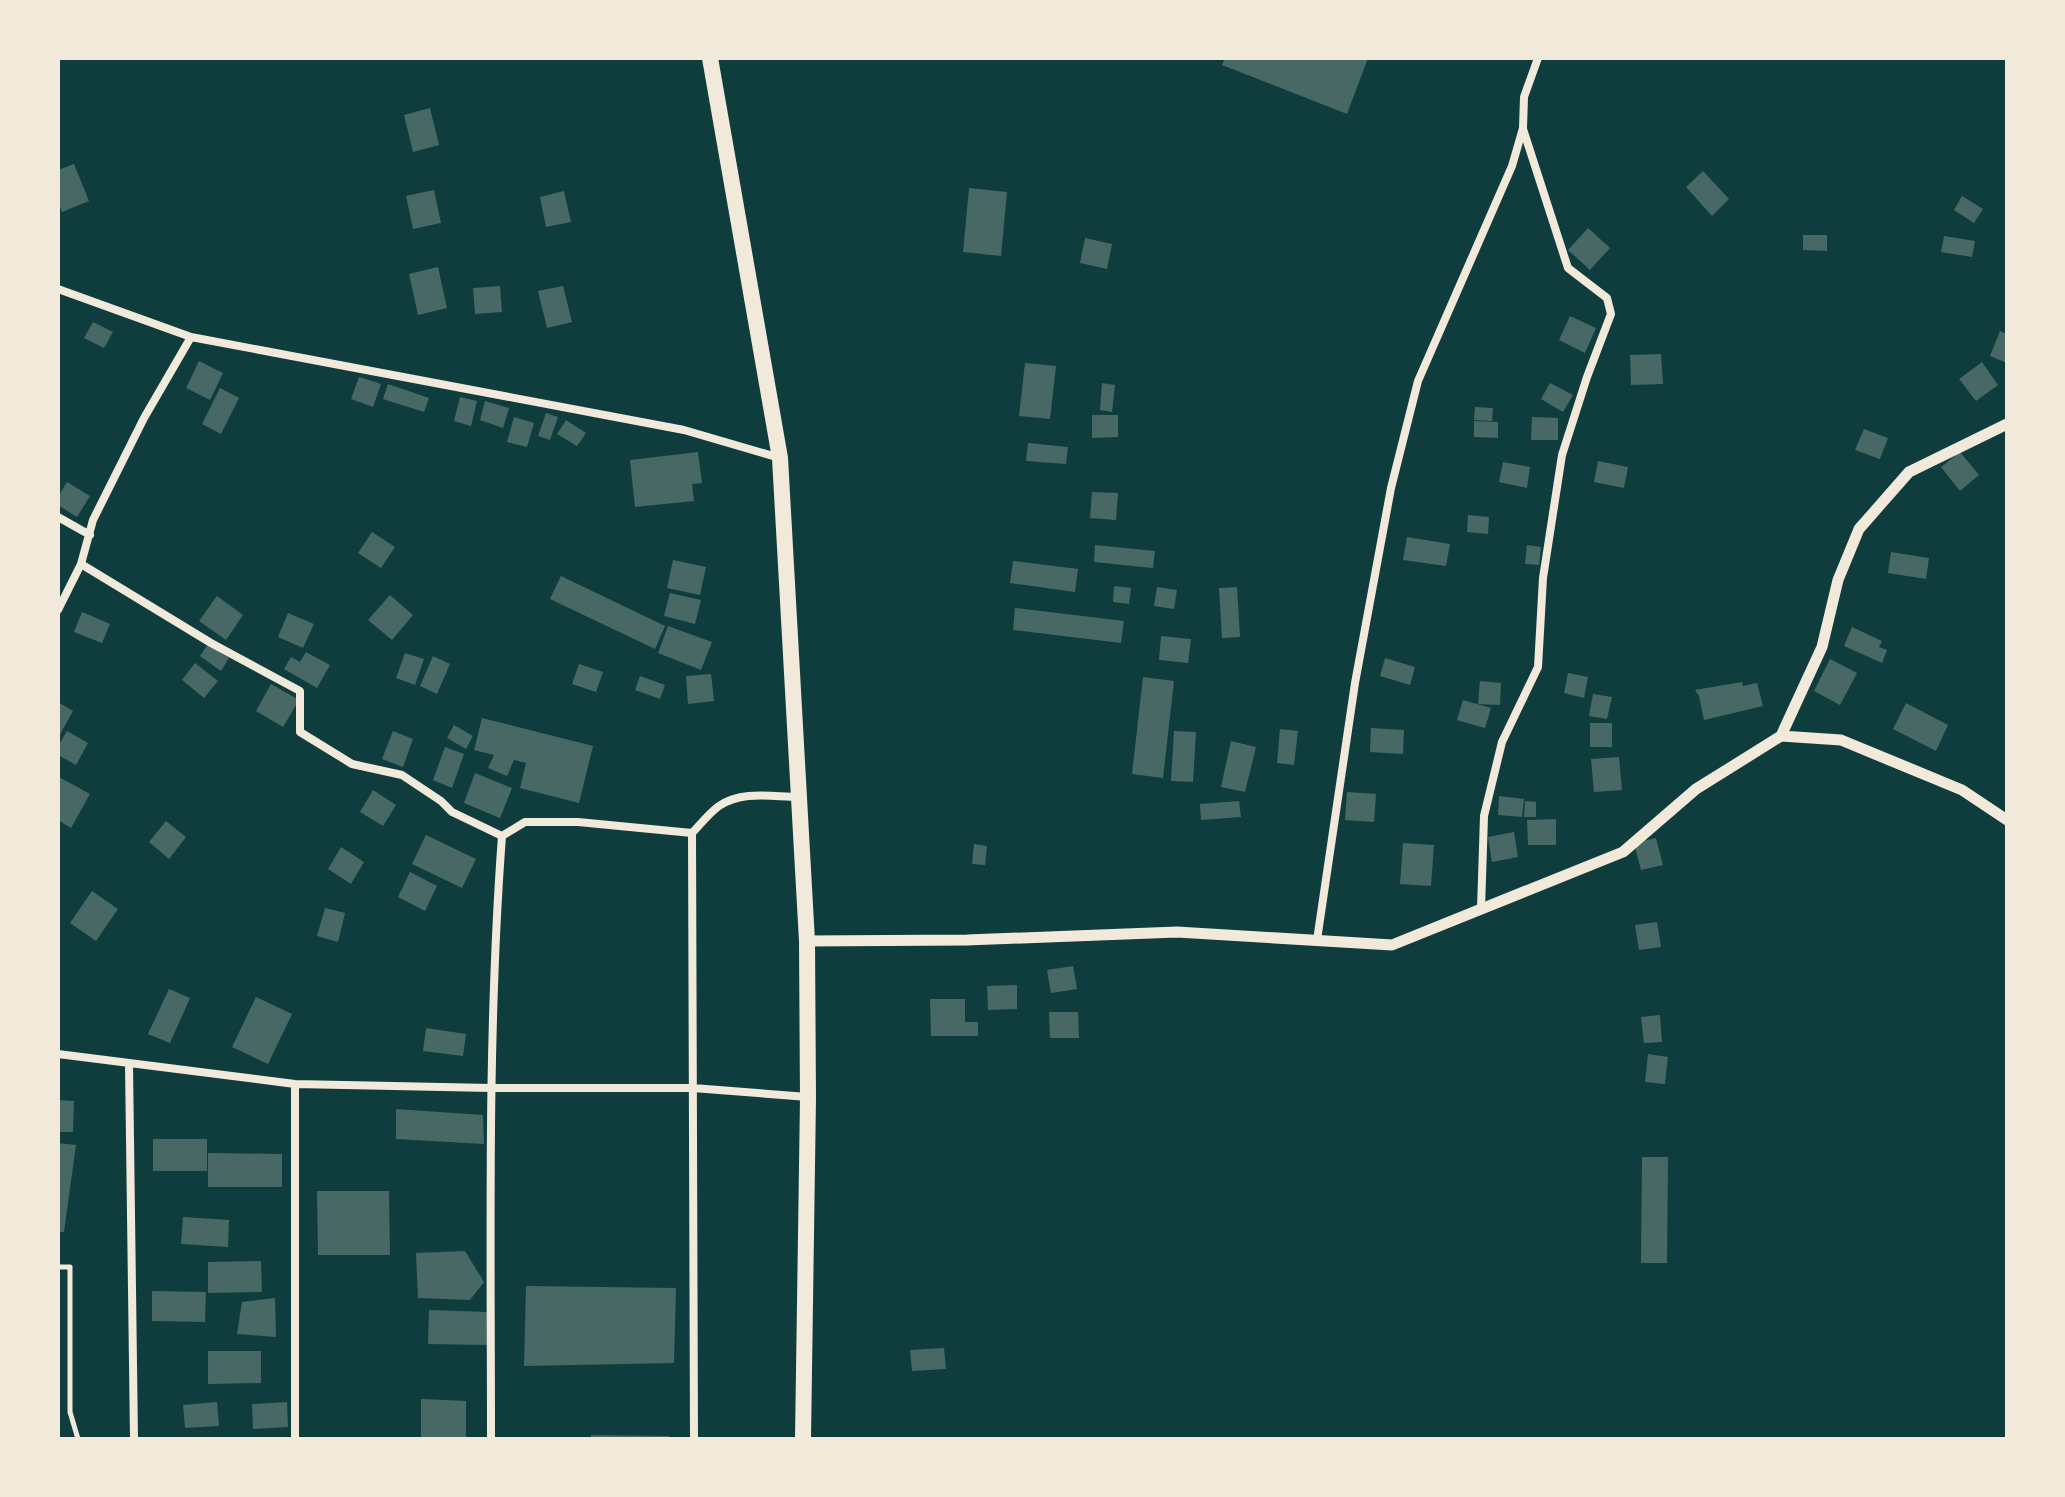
<svg xmlns="http://www.w3.org/2000/svg" width="2065" height="1497" font-family="Bitter,serif">
<style>
.building{fill:#486865}
.lines{fill:none;stroke-linecap:round;stroke-linejoin:round}
.service{stroke:#f1e9da;stroke-width:5}
.minor{stroke:#f1e9da;stroke-width:8}
.tertiary{stroke:#f1e9da;stroke-width:11}
.trunk{stroke:#f1e9da;stroke-width:16}
</style>
<rect width="100%" height="100%" fill="#0f3d3e"/>
<path class="building" d="M1225 58H1368L1347 114 1222 65Z
M430 108 439 145 413 152 404 115Z
M74 164 89 201 62 212 58 201V170Z
M1703 171 1729 199 1712 216 1686 187Z
M969 188 1007 192 1001 256 963 252Z
M434 190 441 223 413 229 406 196Z
M564 191 571 222 546 227 540 197Z
M1962 196 1983 209 1974 223 1954 210Z
M1588 228 1610 248 1590 270 1568 250Z
M1803 235H1827V251L1803 250Z
M1944 236 1975 241 1972 257 1941 252Z
M1085 238 1112 244 1107 269 1080 263Z
M438 267 447 308 418 315 409 274Z
M500 286 502 312 475 314 473 288Z
M563 286 572 322 547 328 538 291Z
M1570 316 1596 328 1585 353 1559 340Z
M93 322 113 332 104 348 84 338Z
M2000 331 2007 334V363L1990 356Z
M1661 354 1663 384 1631 385 1630 355Z
M199 361 223 373 210 400 186 388Z
M1982 362 1998 385 1976 401 1959 379Z
M1025 363 1056 366 1050 419 1019 416Z
M359 377 381 384 373 407 351 399Z
M1102 383 1115 385 1112 412 1100 410Z
M1550 383 1573 395 1563 412 1541 399Z
M388 384 429 398 424 412 383 399Z
M220 388 239 398 221 434 202 424Z
M460 397 477 401 471 426 454 421Z
M485 401 509 408 503 428 480 420Z
M1475 407 1493 408 1492 421 1474 420Z
M546 413 558 417 550 440 538 436Z
M1092 415H1118V437L1092 438Z
M514 417 534 423 527 447 507 442Z
M1532 417 1558 418V440H1531Z
M566 420 586 433 577 446 557 434Z
M1474 421 1498 422V438L1474 437Z
M1864 429 1888 438 1880 459 1855 450Z
M1028 443 1068 447 1066 464 1026 461Z
M698 452 702 483 692 484 694 501 635 507 630 460Z
M1960 452 1979 475 1960 491 1941 467Z
M1598 461 1628 467 1624 488 1594 482Z
M1503 462 1530 467 1527 488 1499 482Z
M67 482 90 496 77 517 58 505V497Z
M1092 492 1118 493 1116 520 1090 518Z
M1468 515 1489 517 1488 534 1467 532Z
M372 532 395 547 381 568 358 553Z
M1407 537 1450 544 1446 566 1403 560Z
M1095 545 1155 551 1153 568 1094 562Z
M1527 545 1541 547 1539 565 1525 564Z
M1891 552 1929 558 1926 579 1888 573Z
M673 560 706 567 700 595 667 588Z
M1013 561 1078 569 1075 592 1010 583Z
M561 576 665 626 655 649 550 599Z
M1114 586 1131 588 1129 604 1113 602Z
M1157 587 1177 590 1174 609 1154 606Z
M1237 587 1240 637 1222 638 1219 588Z
M670 593 701 600 695 624 664 616Z
M390 595 413 615 392 640 368 620Z
M217 596 243 615 226 640 199 621Z
M1015 608 1124 621 1121 643 1013 630Z
M82 612 110 624 102 643 74 632Z
M288 613 314 624 303 648 278 637Z
M668 626 712 642 701 670 658 653Z
M1852 627 1882 641 1879 647 1887 650 1882 663 1844 646Z
M1161 636 1191 639 1188 663 1159 660Z
M208 644 229 658 221 671 200 656Z
M306 652 330 665 317 688 284 669 291 657 300 662Z
M405 653 424 659 415 685 396 678Z
M433 656 450 664 437 694 420 686Z
M1385 658 1415 667 1410 685 1380 676Z
M1830 659 1857 673 1840 705 1814 691Z
M195 663 218 681 204 698 182 680Z
M579 664 603 672 596 692 572 684Z
M1568 673 1588 677 1584 698 1564 693Z
M711 674 714 701 688 704 686 676Z
M640 676 665 685 660 699 635 690Z
M1143 677 1174 681 1163 778 1132 774Z
M1480 681 1501 683 1500 705 1478 704Z
M1742 682 1743 686 1757 683 1763 706 1704 720 1699 696 1695 690Z
M271 684 299 700 283 727 256 711Z
M1593 694 1612 697 1607 719 1589 716Z
M1463 700 1491 708 1485 728 1457 720Z
M58 702 73 711 58 738Z
M1906 703 1948 725 1936 751 1893 729Z
M482 718 593 746 579 803 520 788 526 763 514 760 507 776 488 768 494 755 474 750Z
M1590 723H1612V747H1590Z
M454 725 473 736 466 749 447 738Z
M1371 728 1404 730 1403 754 1370 752Z
M1280 729 1298 731 1294 765 1277 763Z
M67 731 88 743 76 765 58 755V746Z
M393 731 413 739 403 767 382 759Z
M1174 731 1196 732 1193 782 1171 781Z
M1231 741 1256 747 1245 792 1221 787Z
M445 747 464 754 452 788 433 780Z
M1619 757 1622 790 1594 792 1591 759Z
M475 773 512 788 500 818 464 803Z
M59 777 90 794 71 828 58 820Z
M373 790 396 805 383 826 360 812Z
M1347 792 1376 794 1374 822 1345 820Z
M1499 796 1524 799 1522 817 1498 815Z
M1239 801 1241 817 1201 820 1200 804Z
M1525 801 1536 802V817H1524Z
M1556 819V845H1528L1527 820Z
M166 821 186 837 169 859 149 842Z
M1514 832 1518 857 1492 862 1488 837Z
M426 835 476 859 462 888 412 864Z
M1656 838 1663 865 1641 870 1634 843Z
M1403 843 1434 845 1431 886 1400 884Z
M974 844 987 846 985 865 972 864Z
M341 847 364 862 351 884 328 869Z
M410 872 437 886 425 911 398 897Z
M92 891 118 909 96 941 70 923Z
M325 908 345 913 338 942 317 936Z
M1657 922 1661 947 1639 950 1635 925Z
M1073 966 1077 989 1051 993 1047 970Z
M1017 985V1009L988 1010 987 986Z
M169 989 190 998 170 1043 148 1034Z
M256 997 292 1014 268 1064 232 1047Z
M930 999H965V1022H978V1036H931Z
M1049 1012H1078L1079 1038H1050Z
M1660 1015 1662 1042 1644 1043 1641 1017Z
M426 1028 466 1034 463 1056 423 1051Z
M1648 1054 1668 1057 1665 1084 1645 1082Z
M58 1100 74 1101 73 1132H58Z
M396 1109 483 1115 484 1144 396 1139Z
M153 1139H207V1171H153Z
M58 1143 76 1145 64 1232H58Z
M208 1153 282 1154V1187H208Z
M1642 1157H1668L1667 1263H1641Z
M317 1191H389L390 1255H318Z
M183 1217 229 1220 228 1247 181 1244Z
M465 1251 484 1282 470 1300 418 1298 416 1253Z
M261 1261 262 1292 208 1293V1262Z
M526 1286 676 1288 674 1363 524 1366Z
M152 1291 206 1292 205 1322 152 1321Z
M275 1298 276 1337 237 1334 242 1302Z
M429 1310 487 1312V1345L428 1344Z
M944 1348 946 1369 912 1371 910 1350Z
M208 1351H261V1383L208 1384Z
M421 1399 466 1401V1439H421Z
M217 1402 219 1426 185 1428 183 1405Z
M287 1402 288 1427 253 1429 252 1404Z
M591 1435 669 1436V1439H591Z"/>
<g class="lines">
<path class="service" d="M58 1267H70V1412L78 1439"/>
<path class="minor" d="M58 289 191 337 684 430 780 458
M58 517 90 535
M81 564 211 643 300 691V732L352 764 402 775 441 801 452 812 502 836
M58 610 81 564 93 520 144 418 191 337
M1481 909 1484 816 1502 742 1538 667 1543 578 1562 455 1587 377 1611 314 1607 298 1568 268 1523 129
M1317 940 1355 683 1391 488 1418 381 1512 166 1523 128 1524 97 1538 58
M58 1054 295 1084 491 1088H693L808 1097
M129 1064 134 1439
M295 1084V1439
M491 1439C491 1238 487 1037 502 836L525 822H578L692 833
M694 1439 692 833C700 825 709 813 719 806 743 790 772 797 799 797"/>
<path class="tertiary" d="M1781 736 1822 647 1838 580 1859 529 1909 472 2007 424
M807 941 967 940 1177 932 1392 945 1623 852 1696 789 1781 736 1841 740 1962 790 2007 820"/>
<path class="trunk" d="M710 58 780 458 807 941 808 1098 803 1439"/>
</g>
<rect width="2065" height="1497" fill="none" stroke="#f1e9da" stroke-width="120"/>
</svg>
